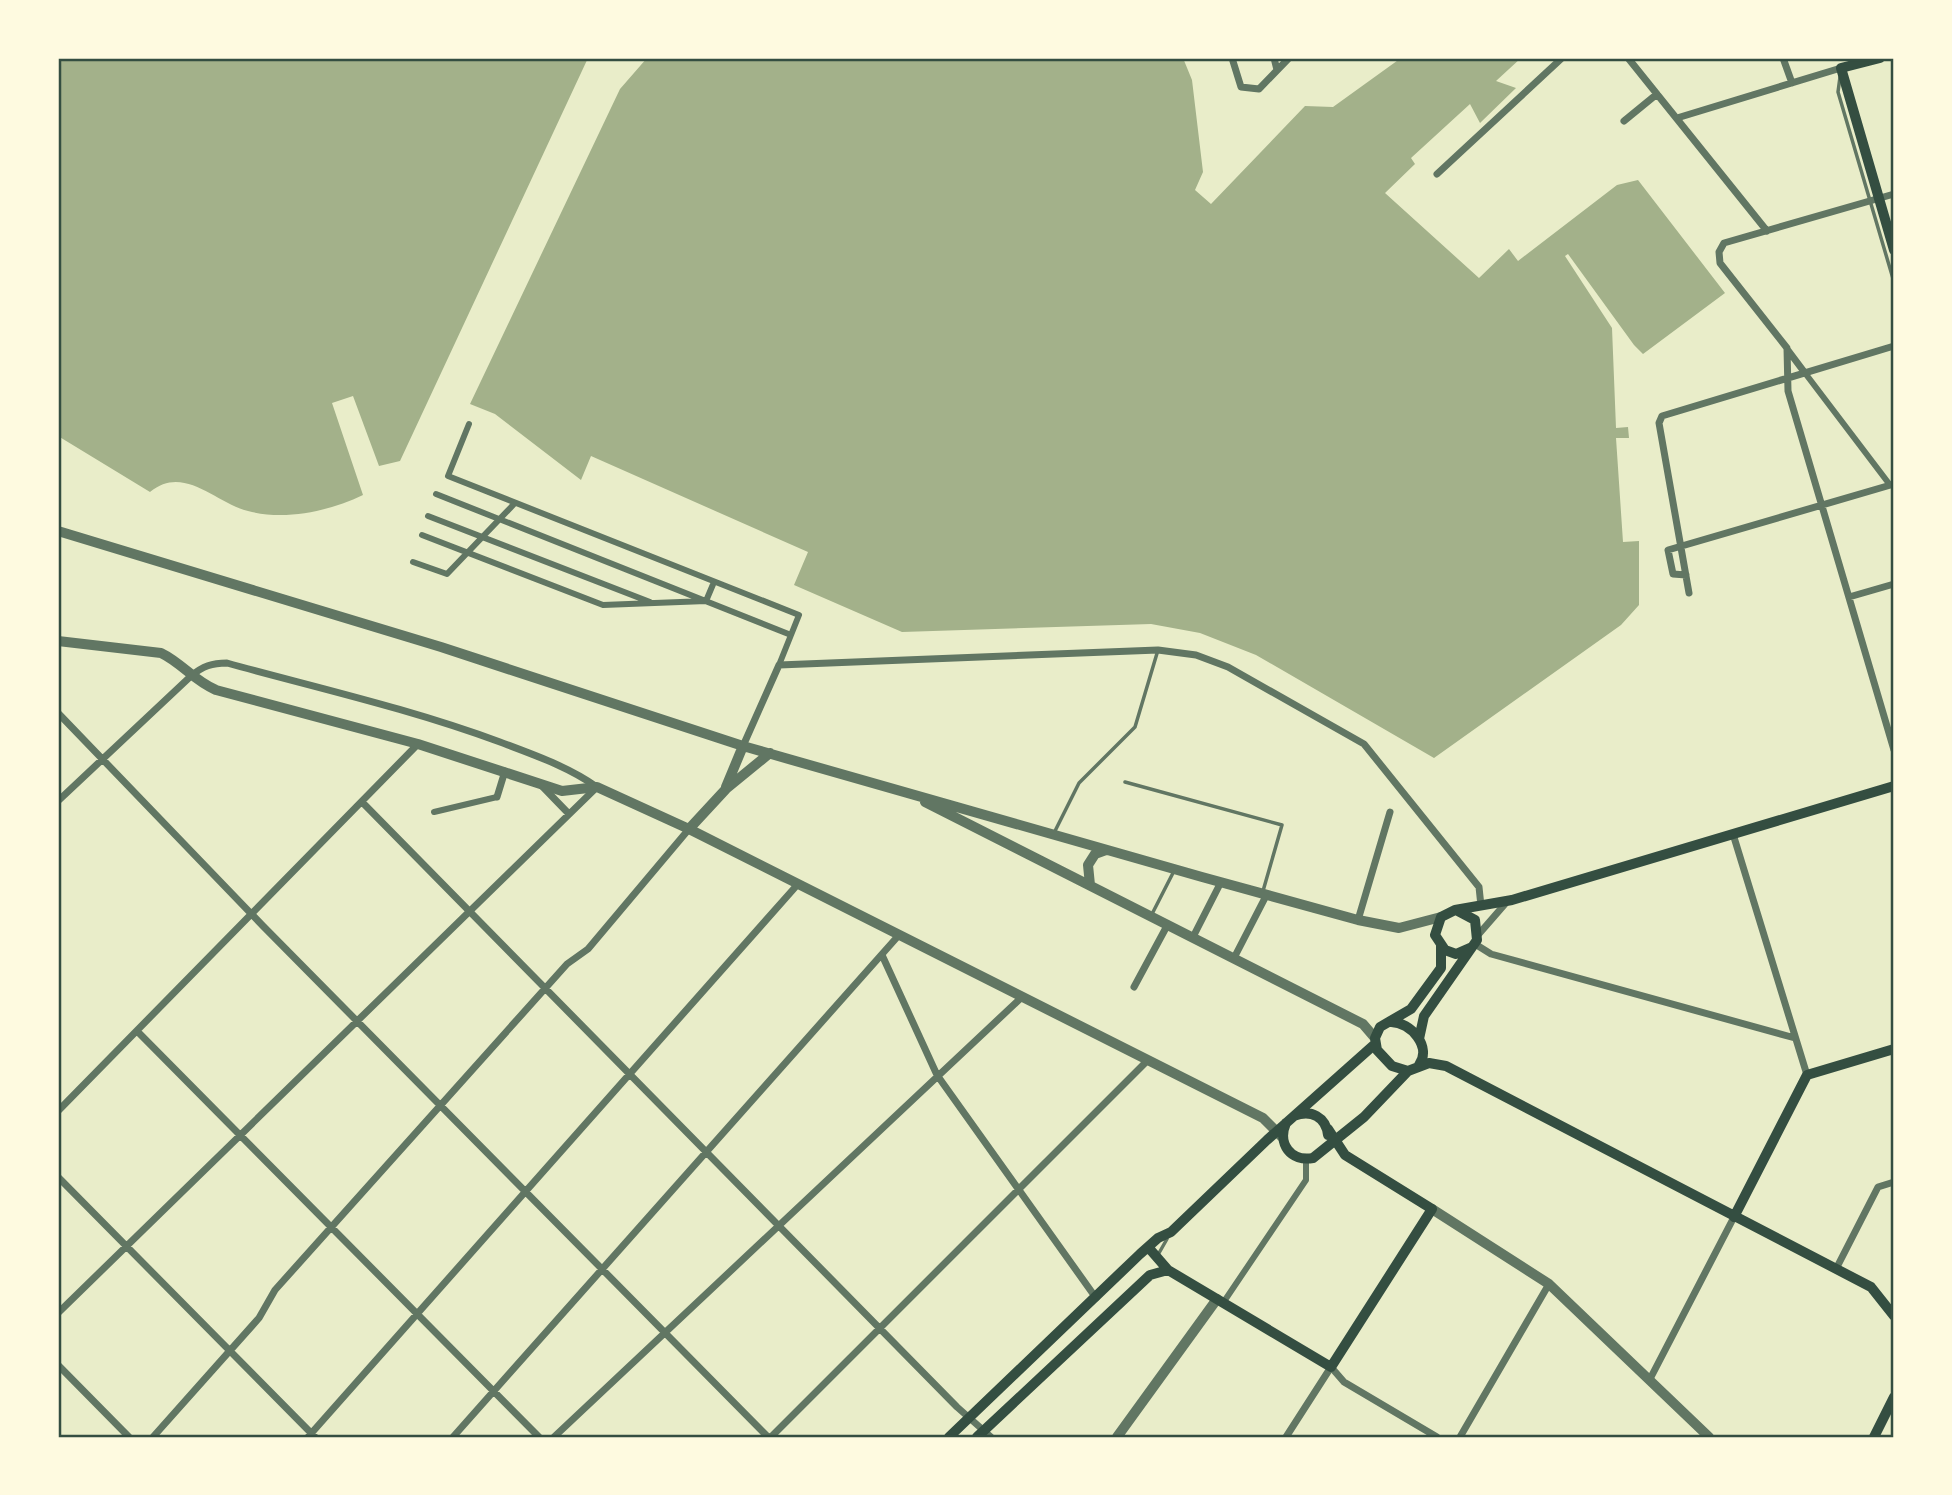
<svg xmlns="http://www.w3.org/2000/svg" width="1952" height="1495" font-family="'Source Serif 4',serif">
<style>
.water{fill:#a3b18a}
.lines{fill:none;stroke-linecap:round;stroke-linejoin:round}
.service{stroke:#617663;stroke-width:3.5}
.pedestrian{stroke:#617663;stroke-width:6}
.minor{stroke:#617663;stroke-width:7}
.tertiary{stroke:#617663;stroke-width:10}
.secondary{stroke:#344e41;stroke-width:10}
.neatline{fill:none;stroke:#344e41;stroke-width:2.5}
</style>
<rect width="100%" height="100%" fill="#e9edc9"/>
<path class="water" d="M58 58H588L400 461 379 466 353 396 332 403 363 495C330 511 285 521 248 511 215 503 184 464 150 492L58 436Z
M647 58H1183L1192 80 1203 172 1195 190 1211 204 1305 106 1333 107 1401 58H1521L1496 81 1516 88 1480 123 1470 104 1411 158 1415 164 1385 193 1479 278 1509 249 1518 261 1617 185 1638 180 1725 293 1643 354 1634 345 1568 254 1565 256 1612 328 1616 428 1628 427 1629 438H1616L1623 542 1639 541V605L1621 625 1434 758 1256 655 1200 633 1151 624 902 632 794 585 808 552 591 456 581 480 495 414 470 404 620 89Z"/>
<g class="lines">
<path class="service" d="M1840 77 1838 92 1894 282
M1125 782 1282 825 1263 891
M1054 833 1079 783 1135 727 1158 650
M1152 914 1174 871
M1159 1253 1167 1239"/>
<path class="pedestrian" d="M1805 373 1890 485
M469 424 448 476 799 615 779 665
M436 494 791 635
M428 516 650 602
M422 535 603 605 706 601 714 582
M413 562 447 574 515 503
M434 812 497 797
M1223 1303 1306 1180V1159"/>
<path class="minor" d="M1232 58 1241 87 1259 89 1289 58
M1274 58 1277 70
M1628 58 1767 231
M1783 58 1792 83
M1677 118 1841 68
M1624 121 1657 94
M1437 174 1562 58
M1894 194 1724 243 1719 252 1720 263 1787 348 1788 391 1894 750
M1787 349 1805 373
M1686 575 1673 574 1668 550 1894 484
M1689 593 1659 423 1662 416 1894 346
M1849 597 1894 584
M58 713 263 926 768 1437
M743 746 779 665 1158 650 1196 655 1228 667 1364 744 1479 887 1481 906
M540 784 569 814
M497 797 505 771
M58 801 191 676C203 666 212 663 227 663 318 688 411 709 500 742 534 755 567 766 597 787L58 1313
M362 802 957 1407 991 1437
M1733 834 1807 1075
M1358 920 1390 812
M1478 935 1505 904
M1193 937 1221 882
M1475 944 1491 954 1795 1038
M882 955 937 1075 1096 1298
M1234 958 1267 894
M1134 987 1168 924
M137 1031 539 1437
M58 1111 418 744
M58 1177 315 1437
M1836 1269 1878 1187 1894 1182
M58 1365 129 1437
M1650 1379 1734 1217
M153 1437 259 1318 275 1290 567 964 588 949 689 829
M308 1437 798 884
M453 1437 899 935
M554 1437 1022 997
M771 1437 1148 1060
M1286 1437 1331 1367 1344 1382 1437 1437
M1460 1437 1549 1284"/>
<path class="tertiary" d="M58 531 441 647 743 746 1202 877 1358 920 1399 928 1441 917
M58 641 161 653C182 663 194 681 216 690L418 744 562 791 597 787 689 829 1263 1118 1282 1137
M726 787 743 746
M925 802 1363 1024 1375 1038
M689 829 726 789 770 753
M1090 885 1088 865 1095 854 1106 850
M1432 1209 1549 1284 1709 1437
M1117 1437 1217 1299"/>
<path class="secondary" d="M1880 58 1841 68 1894 250
M1472 947 1456 954 1445 950 1435 935 1441 917 1455 910 1512 900 1894 786
M1391 1022C1411 1022 1432 1047 1419 1065
M1419 1039 1424 1016 1477 940 1475 920 1458 911
M1408 1071 1392 1066 1377 1050 1375 1038 1380 1027 1411 1009 1441 968V946
M1294 1116C1311 1109 1326 1117 1328 1135
M1286 1123C1277 1144 1291 1162 1313 1158L1364 1117 1408 1071 1429 1063 1446 1066 1871 1287 1894 1316
M1734 1217 1807 1075 1894 1049
M1148 1247 1168 1270 1331 1367 1432 1209 1345 1155 1328 1129
M949 1437 1140 1254 1158 1238 1171 1232 1267 1140 1375 1044
M977 1437 1150 1275 1168 1270
M1874 1437 1894 1397"/>
</g>
<rect width="1952" height="1495" fill="none" stroke="#fefae0" stroke-width="119"/>
<rect x="60" y="60" width="1832" height="1376" class="neatline"/>
</svg>
